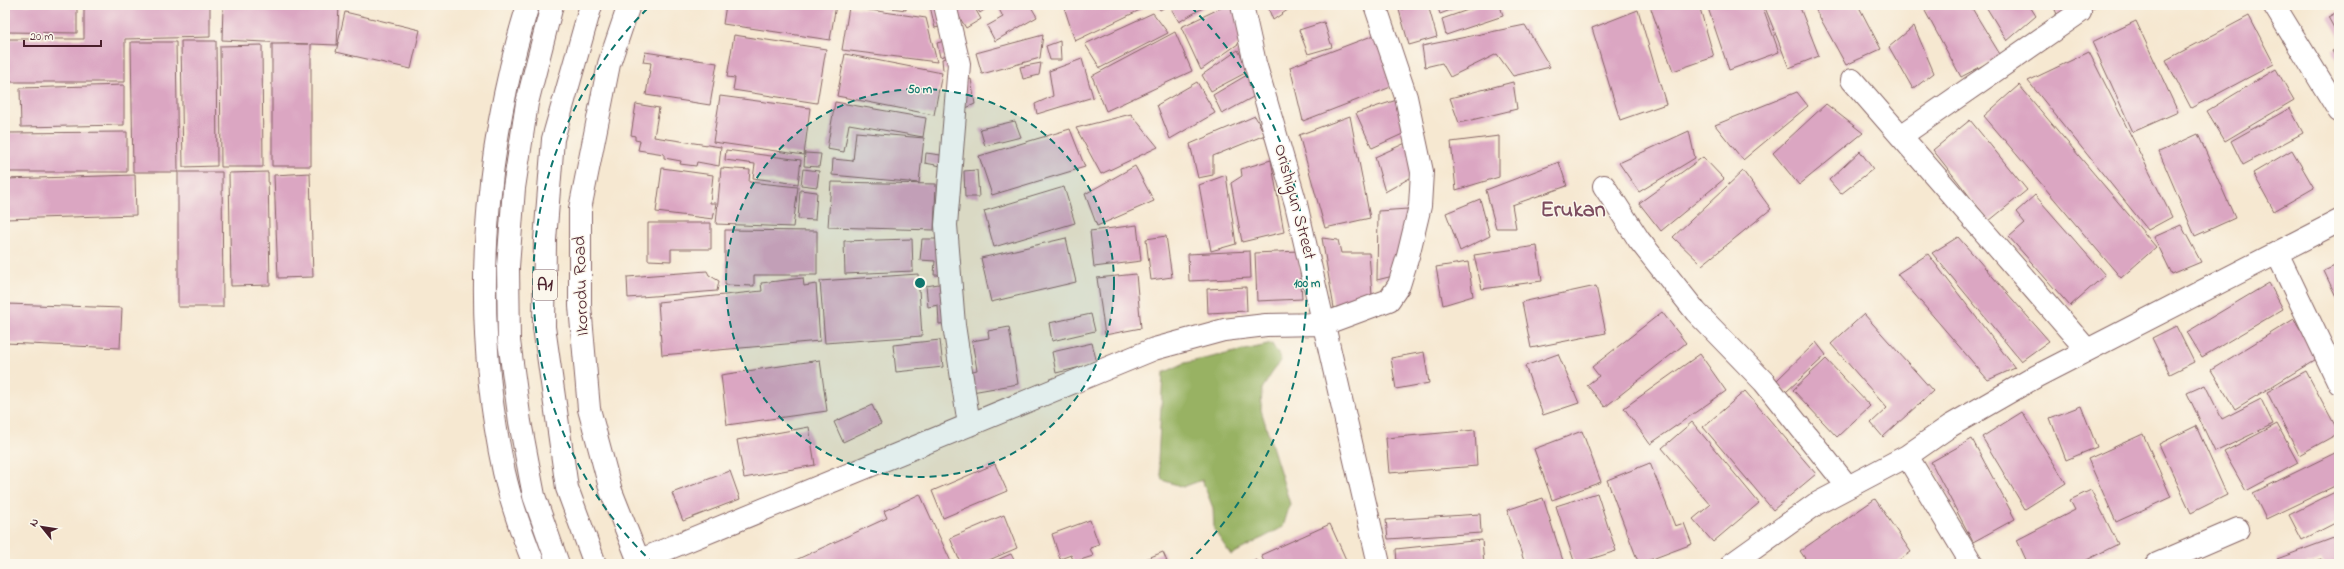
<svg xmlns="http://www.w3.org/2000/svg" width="2344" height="569" font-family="'Indie Flower',sans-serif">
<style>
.forest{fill:#98b263;stroke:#716847}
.building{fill:#dba6c2}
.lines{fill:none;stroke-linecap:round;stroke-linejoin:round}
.minor-casing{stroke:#866565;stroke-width:24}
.highway-casing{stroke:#866565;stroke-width:24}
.minor{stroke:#fff;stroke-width:22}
.highway{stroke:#fff;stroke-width:22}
.ring{fill:none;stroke:#0f766e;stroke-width:2;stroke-dasharray:7 5}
.labels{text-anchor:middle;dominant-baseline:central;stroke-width:3;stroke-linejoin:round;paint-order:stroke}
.shield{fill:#fbf7ec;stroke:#7f6065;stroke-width:1}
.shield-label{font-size:17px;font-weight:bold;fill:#4a1f2b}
.street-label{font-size:18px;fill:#4a1f2b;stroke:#fbf7ec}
.district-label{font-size:22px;font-weight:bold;fill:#7d4e60;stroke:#fbf7ec}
.centre{fill:#0f766e;stroke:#fbf7ec;stroke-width:2}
.ring-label{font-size:12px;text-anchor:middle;font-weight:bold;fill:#0f766e;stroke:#fbf7ec;stroke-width:3;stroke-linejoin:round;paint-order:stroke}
</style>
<rect width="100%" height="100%" fill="#fbf7ec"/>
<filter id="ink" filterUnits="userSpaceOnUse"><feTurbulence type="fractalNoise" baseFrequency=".025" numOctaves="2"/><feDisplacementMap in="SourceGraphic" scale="8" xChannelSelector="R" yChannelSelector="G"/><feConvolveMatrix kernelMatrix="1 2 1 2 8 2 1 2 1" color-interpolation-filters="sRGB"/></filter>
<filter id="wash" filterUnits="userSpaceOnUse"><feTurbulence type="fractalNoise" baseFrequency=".012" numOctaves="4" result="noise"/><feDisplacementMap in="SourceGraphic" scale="16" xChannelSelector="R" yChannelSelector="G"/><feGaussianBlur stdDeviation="0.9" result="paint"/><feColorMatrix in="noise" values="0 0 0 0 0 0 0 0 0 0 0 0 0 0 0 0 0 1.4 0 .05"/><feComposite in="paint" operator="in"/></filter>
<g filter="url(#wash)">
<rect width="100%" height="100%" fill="#f6e8d1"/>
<path class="forest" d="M1272 344 1281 359 1262 389 1261 410 1290 504 1283 527 1231 555 1214 530 1213 508 1202 480 1183 487 1162 480 1158 460 1163 373 1185 363Z"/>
<g id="blocks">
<path class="building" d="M7 5H77V33L7 32Z
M84 5H210V37L125 39V82H5V39H84Z
M223 5 339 6 337 45 311 44V166H272V44H308L222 40Z
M726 5H836L830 40 723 24Z
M867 5H906V10Z
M943 5 947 25 935 28 930 6Z
M952 5H973L981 19 966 28Z
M975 5H991L980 13Z
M1007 5H1030L1037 17 995 41 987 26 1003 17 999 9Z
M1073 5H1140L1142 9 1075 41 1065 10Z
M1157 5H1169L1160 10Z
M1181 5H1205L1206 6 1179 22 1172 10Z
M1227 5H1244L1255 32 1201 70 1181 27Z
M1267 5H1295L1273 20Z
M1416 5H1428L1437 37 1409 45 1399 10Z
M1437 5H1464L1440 14Z
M1482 5H1500L1503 16 1446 35 1442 19Z
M1653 5H1699L1714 57 1673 71 1650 6Z
M1707 5H1762L1779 52 1729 70Z
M1764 5H1799L1819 56 1789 68Z
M1813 5H1858L1881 49 1846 65Z
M1934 5H1970L2001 56 1961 77 1925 11Z
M1985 5H2029L2036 16 2007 41Z
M2053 5H2071L2078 19 2062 26Z
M2084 5H2099L2088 12Z
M849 7 926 18 937 62 842 50Z
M1638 10 1666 104 1620 120 1592 28Z
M2339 11V37L2328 17Z
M345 12 420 30 411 69 336 52Z
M1153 13 1168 33 1100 68 1085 44Z
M2249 16 2274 64 2191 108 2166 60Z
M2136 21 2178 112 2133 132 2092 42Z
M1324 22 1332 47 1308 54 1299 30Z
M1525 25 1550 67 1513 76 1497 54 1450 77 1442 63 1425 67 1422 46Z
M1914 26 1934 73 1913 89 1889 47Z
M1175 32 1192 71 1106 111 1092 76Z
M1377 34 1396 85 1303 121 1290 67Z
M734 35 826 49 817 103 733 90 735 78 727 77Z
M1043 35 1040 58 982 74 976 53Z
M948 40 951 54 940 57 937 43Z
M181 41H216L217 166 183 167Z
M1060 41 1061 60H1050L1046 46Z
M131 42H176L178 172H133Z
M262 45 263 167H221L220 46Z
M2339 47V63L2332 51Z
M1238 50 1249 71 1211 91 1202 75Z
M645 52 717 63 710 105 646 95 651 63 643 62Z
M2089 52 2172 217 2148 230 2028 81Z
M845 54 942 73 934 115 837 96Z
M951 57 952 68 943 70 942 59Z
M1082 59 1093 97 1037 114 1035 104 1053 96 1049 71Z
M1041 63 1039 75 1023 79 1020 67Z
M2276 69 2294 100 2225 141 2207 111Z
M1252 72 1266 90 1222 114 1213 95Z
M971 79 975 104 966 108 960 82Z
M1197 82 1215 113 1170 139 1157 105Z
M1513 82 1517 109 1459 123 1450 98Z
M124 85V125L21 127 20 88Z
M2019 85 2156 247 2121 278 1984 116Z
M1797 92 1808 106 1743 160 1715 125Z
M720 96 810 108 804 155 713 142Z
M1400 99 1407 132 1372 148 1356 113Z
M835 102 926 118 923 137 849 124 844 152 827 149Z
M636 104 659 108 654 137 721 147 719 166 697 162 696 166 680 164 681 161 664 158V154L638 150 640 141 635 140V136L631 135Z
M1826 104 1863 133 1799 185 1773 153Z
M2290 108 2303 133 2243 165 2231 141Z
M1131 114 1158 147 1101 174 1076 128Z
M1255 116 1265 135 1213 156V175L1198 178 1190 144Z
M1350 116 1370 218 1325 228 1299 135Z
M1970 120 2027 190 1989 221 1933 150Z
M1015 121 1021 137 985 146 980 129Z
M1070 129 1085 167 992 195 979 156Z
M1689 131 1695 158 1639 192 1619 163Z
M127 132V172H5V133Z
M856 132 924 138 919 183 832 175 833 159 853 161Z
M2198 134 2235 218 2195 236 2159 152Z
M1499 136V177L1456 190 1451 142Z
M1410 141 1417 174 1385 192 1375 157Z
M726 150 801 160 798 184 753 178 755 164 725 160Z
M2292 150 2314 188 2274 211 2253 173Z
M1860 151 1873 169 1841 194 1829 180Z
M805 153 821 154 819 167 804 166Z
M926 153 948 156 947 167 925 163Z
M1703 157 1724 179 1661 231 1639 203Z
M1271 160 1284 232 1242 242 1231 183 1242 176 1241 169Z
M1559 162 1567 186 1512 205 1516 228H1496L1486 190Z
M1135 166 1154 201 1097 226 1085 194Z
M662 168 713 175 710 203H716L713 219 656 212Z
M721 168 750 170 749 182 798 187 793 227 716 224Z
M803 169 819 171 817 187 801 185Z
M977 170 979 197H965L964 171Z
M1743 171 1771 209 1702 265 1673 237Z
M178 172H222L223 307H178Z
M268 172 270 285 231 286 229 173Z
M310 173 313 277 278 278 274 175Z
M135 175 136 215 5 219V179Z
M1226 175 1236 244 1211 251 1199 185Z
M831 182 936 184 934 230 828 227Z
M1064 187 1075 223 994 247 984 211Z
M800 190 817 192 815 220 798 219Z
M2035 195 2105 275 2070 306 2009 237 2025 223 2016 212Z
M1480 199 1490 236 1460 251 1446 213Z
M1408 209 1397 275 1377 280 1378 211Z
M648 223H711V249H671V261L648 260Z
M1137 225 1141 261 1094 267 1090 231Z
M2181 225 2201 262 2172 274 2154 237Z
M725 230 817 231V275H754V286L725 285Z
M1166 236 1172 277 1151 280 1146 239Z
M1958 237 2049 341 2021 361 1932 253Z
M1066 238 1076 282 991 302 981 258Z
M1322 238 1338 240 1341 253H1369L1372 296 1334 308Z
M912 239 913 271 845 274 844 241Z
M922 239H937V251L946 252 945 275H934L935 261 920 260Z
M1537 246 1542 281 1482 289 1474 255Z
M1250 251 1251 278 1189 281 1188 254Z
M1299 251 1302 299 1257 301 1255 253Z
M1928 254 2015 368 1988 380 1897 274Z
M1468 262 1473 296 1443 305 1436 267Z
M2339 264V303L2324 271Z
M707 271 709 275 719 281 717 291 628 298 627 277Z
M918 274 922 336 825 343 820 281Z
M1136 274 1141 328 1105 335 1097 278Z
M803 278 804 286 816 284 820 341 662 355 658 302 762 291 761 283Z
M945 283 949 323 939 324 938 305 928 307 926 286Z
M2269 283 2283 309 2202 357 2187 332Z
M1596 286 1606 333 1531 348 1522 302Z
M1246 287 1247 311 1208 313 1207 289Z
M7 304 122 308 120 348 5 343Z
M1662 312 1686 343 1605 407 1587 385 1599 376 1592 367Z
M1091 314 1095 331 1052 341 1049 323Z
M1864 314 1933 391 1883 437 1871 423 1887 408 1831 344Z
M2294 319 2318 358 2235 409 2211 370Z
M2176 326 2194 362 2170 374 2152 338Z
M1009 327 1018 384 972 392 969 372 977 370 972 341 989 338 988 331Z
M940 340 943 367 896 372 893 345Z
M1816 342 1826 355 1786 392 1776 381Z
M1092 343 1097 363 1056 373 1052 352Z
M1424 352 1429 383 1396 389 1391 358Z
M1558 354 1579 403 1543 415 1525 366Z
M1700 354 1726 391 1650 444 1624 408Z
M1826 359 1870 406 1837 437 1793 390Z
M820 360 827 411 727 425 721 375Z
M2306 371 2339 433 2299 455 2267 392Z
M2205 385 2222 419 2261 399 2273 424 2215 452 2187 393Z
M1745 391 1816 474 1773 510 1703 427Z
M872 405 881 424 843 442 834 422Z
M2081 406 2097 447 2066 460 2050 418Z
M2022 412 2066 483 2025 509 1982 437Z
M1692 422 1759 503 1713 542 1693 519 1710 505 1662 448Z
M2277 424 2298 463 2246 491 2224 452Z
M2196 426 2227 495 2191 513 2159 444Z
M809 427 815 465 744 478 737 440Z
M1475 430 1477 466 1389 473 1386 438Z
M1582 431 1601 482 1552 500 1534 449Z
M2143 434 2171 497 2116 522 2088 459Z
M1972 439 2015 519 1973 542 1931 462Z
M2339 451V484L2266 519 2253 493Z
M1650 463 1675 526 1684 523 1692 544 1639 564 1607 480Z
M995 464 1007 491 943 518 932 491Z
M730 471 740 499 683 521 672 493Z
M2091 490 2118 544 2079 564H2028L2017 540 2075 510 2070 500Z
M2339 490V521L2302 540 2289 515Z
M1597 493 1616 551 1575 564 1556 506Z
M920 494 952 564H787L887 518 884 511Z
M1543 498 1564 564H1525L1507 510Z
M1875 499 1911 552 1893 564H1809L1800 551Z
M1480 514 1481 533 1388 539 1386 520Z
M1004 515 1017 548 980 564H961L950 538Z
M1090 520 1099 545 1090 548 1093 556 1074 562 1071 555 1060 559 1052 534Z
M1330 524 1348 564H1265L1261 555Z
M2339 536V564H2325L2321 559 2306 564H2279L2277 559Z
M1482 540 1484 564H1397L1396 549Z
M1163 552 1168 564H1133Z
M1011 554 1016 564H988Z
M1256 560 1257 564H1248Z"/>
</g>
</g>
<g filter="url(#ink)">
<use href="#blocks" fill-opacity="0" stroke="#866565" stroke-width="1"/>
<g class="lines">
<g class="minor-casing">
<path id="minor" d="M528 5C482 154 471 319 504 472 511 503 522 534 534 564
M629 5 609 64 580 209V306L589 409 611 491 640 564
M945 5 959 64 946 225 954 325 969 425
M1242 5 1255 63 1296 204 1379 564
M2274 5 2339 111
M1852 80 2087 350
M1901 136 2080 12
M1604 186 1639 240 1696 312 1764 382 1848 487
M2277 253 2339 383
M1907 456 1972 564
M638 561 1154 349 1224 330 1266 325 1324 324 1389 300 1399 285 1408 256 1420 206 1422 172 1406 97 1375 5
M1732 564 1816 504 1907 456 1950 426 2037 376 2339 221
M2157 564 2238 529"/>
</g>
<g class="highway-casing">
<path id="highway" d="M552 5 527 103 514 188 508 267 509 341 520 422 534 496 558 564
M591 5 553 139 545 240 544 327 567 488 595 564"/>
</g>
<use href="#minor" class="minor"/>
<use href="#highway" class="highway"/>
</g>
</g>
<circle cx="920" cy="283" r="194" fill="#0f766e" fill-opacity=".12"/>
<g class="ring">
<circle cx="920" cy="283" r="194"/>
<path d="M654 564A387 387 0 0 1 649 7M1191 7A387 387 0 0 1 1186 564"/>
</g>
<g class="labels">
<rect class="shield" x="533" y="270" width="24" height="30" rx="3"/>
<g class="shield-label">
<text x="545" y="285">A1</text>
</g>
<g class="street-label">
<text transform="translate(1294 202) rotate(75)">Orishigun Street</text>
<text transform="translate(582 286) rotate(-92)">Ikorodu Road</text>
</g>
<g class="district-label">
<text x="1573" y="211">Erukan</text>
</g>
</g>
<circle cx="920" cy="283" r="6" class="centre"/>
<g class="ring-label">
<text x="920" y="93">50 m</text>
<text x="1307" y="287">100 m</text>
</g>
<rect width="2344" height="569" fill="none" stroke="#fbf7ec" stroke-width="20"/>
<g transform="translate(42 527) rotate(300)" stroke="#fbf7ec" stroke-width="3" paint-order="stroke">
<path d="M0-3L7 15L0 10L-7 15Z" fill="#4a1f2b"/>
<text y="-6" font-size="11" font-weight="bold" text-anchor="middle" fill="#4a1f2b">N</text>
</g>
<path d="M24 40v6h77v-6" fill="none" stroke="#4a1f2b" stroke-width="2"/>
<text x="30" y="40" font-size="12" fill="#4a1f2b" stroke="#fbf7ec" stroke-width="3" paint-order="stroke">20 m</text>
</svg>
